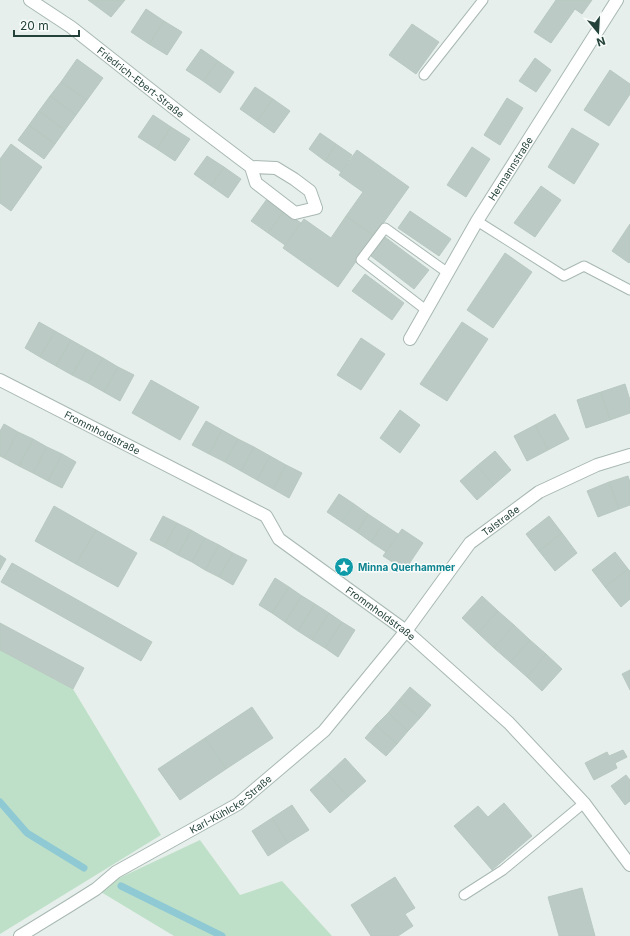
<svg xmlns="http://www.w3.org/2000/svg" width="630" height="936" font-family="Inter,sans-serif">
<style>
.green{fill:#bfe0c8}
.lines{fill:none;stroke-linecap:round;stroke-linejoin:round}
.stream{stroke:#8ec9d4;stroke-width:7}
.building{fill:#bbcac4;stroke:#b8c9c2}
.service-casing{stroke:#a8b8b2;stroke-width:11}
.minor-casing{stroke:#a8b8b2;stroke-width:14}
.service{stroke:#fff;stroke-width:9}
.minor{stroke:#fff;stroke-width:12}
.labels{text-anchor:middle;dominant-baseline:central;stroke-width:3;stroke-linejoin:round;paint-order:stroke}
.street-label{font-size:10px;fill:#24423a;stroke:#f7fbf9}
.culture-label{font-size:10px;font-weight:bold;fill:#0d838f;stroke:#f7fbf9;text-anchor:start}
</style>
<rect width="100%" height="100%" fill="#e6efeb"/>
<path class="green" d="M0 650 73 689 161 835 0 934Z
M200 840 240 895 282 881 332 936H174L96 889Z"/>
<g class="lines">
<path class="stream" d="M0 802 27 833 84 868
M121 886 222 936"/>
</g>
<path class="building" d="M88 0H99L95 5Z
M99 0H125L111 17 95 5Z
M556 0H592L582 14 575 9 551 43 534 32Z
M146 9 164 21 149 44 131 32Z
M164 21 182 32 167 55 149 44Z
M412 24 439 42 416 74 389 55Z
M201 49 218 61 203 81 186 70Z
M535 58 551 70 536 92 519 81Z
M77 59 103 78 87 100 61 82Z
M218 61 234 72 220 93 203 81Z
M610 70 630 84V94L609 126 584 110Z
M61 82 87 100 76 115 50 96Z
M255 87 273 99 257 121 240 109Z
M50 96 76 115 65 130 39 111Z
M507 98 523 108 500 145 484 135Z
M273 99 290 111 274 133 257 121Z
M39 111 65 130 55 144 29 125Z
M153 115 171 127 157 149 138 137Z
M29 125 55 144 44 159 18 140Z
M171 127 190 139 175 161 157 149Z
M572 128 599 144 574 184 548 167Z
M320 133 336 144 325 161 309 149Z
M11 144 42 167 11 211 0 203V159Z
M336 144 352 155 341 172 325 161Z
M472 147 490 159 466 197 447 185Z
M357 150 409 187 374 236 346 216 363 192 339 175Z
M207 156 224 167 211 186 194 174Z
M224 167 241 179 228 198 211 186Z
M541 186 561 200 535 237 514 223Z
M267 199 284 211 268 233 251 221Z
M284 211 301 223 285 245 268 233Z
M410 211 451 239 439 256 398 228Z
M346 216 374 236 338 287 283 248 304 219 331 238Z
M630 224V262L629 263 612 251Z
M385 237 429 270 414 289 371 256Z
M505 253 532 272 493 328 467 310Z
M365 274 404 303 392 320 352 291Z
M39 322 55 331 40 357 25 348Z
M462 322 488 339 447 401 420 384Z
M55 331 71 340 56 366 40 357Z
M361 338 385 354 361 390 337 375Z
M71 340 87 349 72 375 56 366Z
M87 349 103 358 88 383 72 375Z
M103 358 118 367 104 392 88 383Z
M118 367 134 375 120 401 104 392Z
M151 380 199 407 180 440 132 413Z
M625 384 630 400V413L610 420 601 392Z
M601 392 610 420 586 428 577 400Z
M400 410 420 425 400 453 380 438Z
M555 414 569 439 548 450 535 425Z
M206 421 222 430 209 454 192 445Z
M4 424 18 432 4 458 0 456V431Z
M535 425 548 450 527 461 514 436Z
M222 430 238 439 225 462 209 454Z
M18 432 33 439 19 466 4 458Z
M33 439 47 447 33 473 19 466Z
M238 439 254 447 241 471 225 462Z
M47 447 62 454 48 481 33 473Z
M254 447 270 456 257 480 241 471Z
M495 451 511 470 494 485 477 466Z
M62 454 76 462 62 488 48 481Z
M270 456 286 465 273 489 257 480Z
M286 465 302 473 289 498 273 489Z
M477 466 494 485 477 500 460 481Z
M628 476 630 482V505L619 509 609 482Z
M609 482 619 509 598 517 587 491Z
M339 494 354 504 342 522 327 512Z
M354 504 368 514 357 532 342 522Z
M54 506 96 530 76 564 35 541Z
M368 514 383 524 371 542 357 532Z
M163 516 177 523 164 547 150 540Z
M549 516 562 533 539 551 526 534Z
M177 523 191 530 178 555 164 547Z
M383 524 398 534 386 552 371 542Z
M402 529 423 543 405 570 383 556Z
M96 530 137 553 118 587 76 564Z
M191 530 205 538 192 562 178 555Z
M562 533 577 553 555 571 539 551Z
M205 538 219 545 205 570 192 562Z
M219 545 233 553 219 577 205 570Z
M615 552 628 569 605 587 592 570Z
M233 553 247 560 233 585 219 577Z
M0 555 6 559 0 570Z
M12 563 152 642 141 661 1 582Z
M628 569 630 571V599L621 607 605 587Z
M275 578 289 587 272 613 259 605Z
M289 587 302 596 285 622 272 613Z
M302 596 315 604 298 631 285 622Z
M482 596 498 611 478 633 462 618Z
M315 604 329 613 312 640 298 631Z
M498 611 514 625 494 648 478 633Z
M329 613 342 622 325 648 312 640Z
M342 622 355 630 338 657 325 648Z
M0 623 84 668 73 689 0 650Z
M514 625 530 640 510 662 494 648Z
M530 640 546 654 527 677 510 662Z
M546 654 562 669 542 691 527 677Z
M630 670V690L622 674Z
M410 687 431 705 420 718 399 700Z
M399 700 420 718 408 731 388 713Z
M252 707 273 738 226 769 205 738Z
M388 713 408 731 397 744 376 725Z
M376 725 397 744 386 756 365 738Z
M205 738 226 769 180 800 158 769Z
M623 750 627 757 615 763 617 768 594 780 585 763 607 752 609 756Z
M345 758 366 781 348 797 328 774Z
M328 774 348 797 330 813 310 790Z
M626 775 630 780V801L625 805 611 786Z
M504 803 532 836 492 870 454 826 478 806 488 817Z
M292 805 309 830 288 843 272 818Z
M272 818 288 843 268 856 252 831Z
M395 877 415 908 405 914 413 926 398 936H371L351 905Z
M582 888 595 936H559L548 897Z"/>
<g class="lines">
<g class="service-casing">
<path id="service" d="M424 75 483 0
M477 221 564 276 584 266 630 290
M426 310 361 260 385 228 448 273
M464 895 503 870 584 803"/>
</g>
<g class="minor-casing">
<g id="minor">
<path id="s1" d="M30 0 71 27 189 120 251 167 256 183 295 213 316 208 310 191 294 179 276 168 251 167"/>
<path id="s2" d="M410 339 477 221 617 0"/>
<path id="s3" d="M0 380 266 516 279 539 406 631 509 723 584 803 630 865"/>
<path id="s4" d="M20 936 69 906 96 889 116 872 238 804 324 731 406 631 470 543 539 492 597 465 630 455"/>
</g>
</g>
<use href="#service" class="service"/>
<use href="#minor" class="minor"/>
</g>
<defs>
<g id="sight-disc" transform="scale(1)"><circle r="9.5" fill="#0f9aa8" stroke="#f7fbf9"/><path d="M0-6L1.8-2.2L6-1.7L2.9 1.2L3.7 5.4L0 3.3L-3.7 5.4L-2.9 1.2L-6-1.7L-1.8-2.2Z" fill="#fff"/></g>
</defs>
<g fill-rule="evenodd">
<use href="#sight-disc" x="344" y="567"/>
</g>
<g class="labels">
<g class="street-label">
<text stroke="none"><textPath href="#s1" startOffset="138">Friedrich-Ebert-Straße</textPath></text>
<text stroke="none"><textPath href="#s2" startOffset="198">Hermannstraße</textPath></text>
<text stroke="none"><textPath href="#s3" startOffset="115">Frommholdstraße</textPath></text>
<text stroke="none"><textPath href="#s4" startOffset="644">Talstraße</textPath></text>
<text stroke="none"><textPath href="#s3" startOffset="451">Frommholdstraße</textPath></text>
<text stroke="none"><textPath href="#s4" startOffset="249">Karl-Kühlcke-Straße</textPath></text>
</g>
<g class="culture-label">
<text x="358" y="567">Minna Querhammer</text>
</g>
</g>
<g transform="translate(598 32) rotate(162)" stroke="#f7fbf9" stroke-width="3" paint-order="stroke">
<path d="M0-3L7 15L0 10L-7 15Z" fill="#24423a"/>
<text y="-6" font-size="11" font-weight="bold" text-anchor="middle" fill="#24423a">N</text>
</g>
<path d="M14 30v6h65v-6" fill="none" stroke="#24423a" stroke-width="2"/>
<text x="20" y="30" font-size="12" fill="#24423a" stroke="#f7fbf9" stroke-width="3" paint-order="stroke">20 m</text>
</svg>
